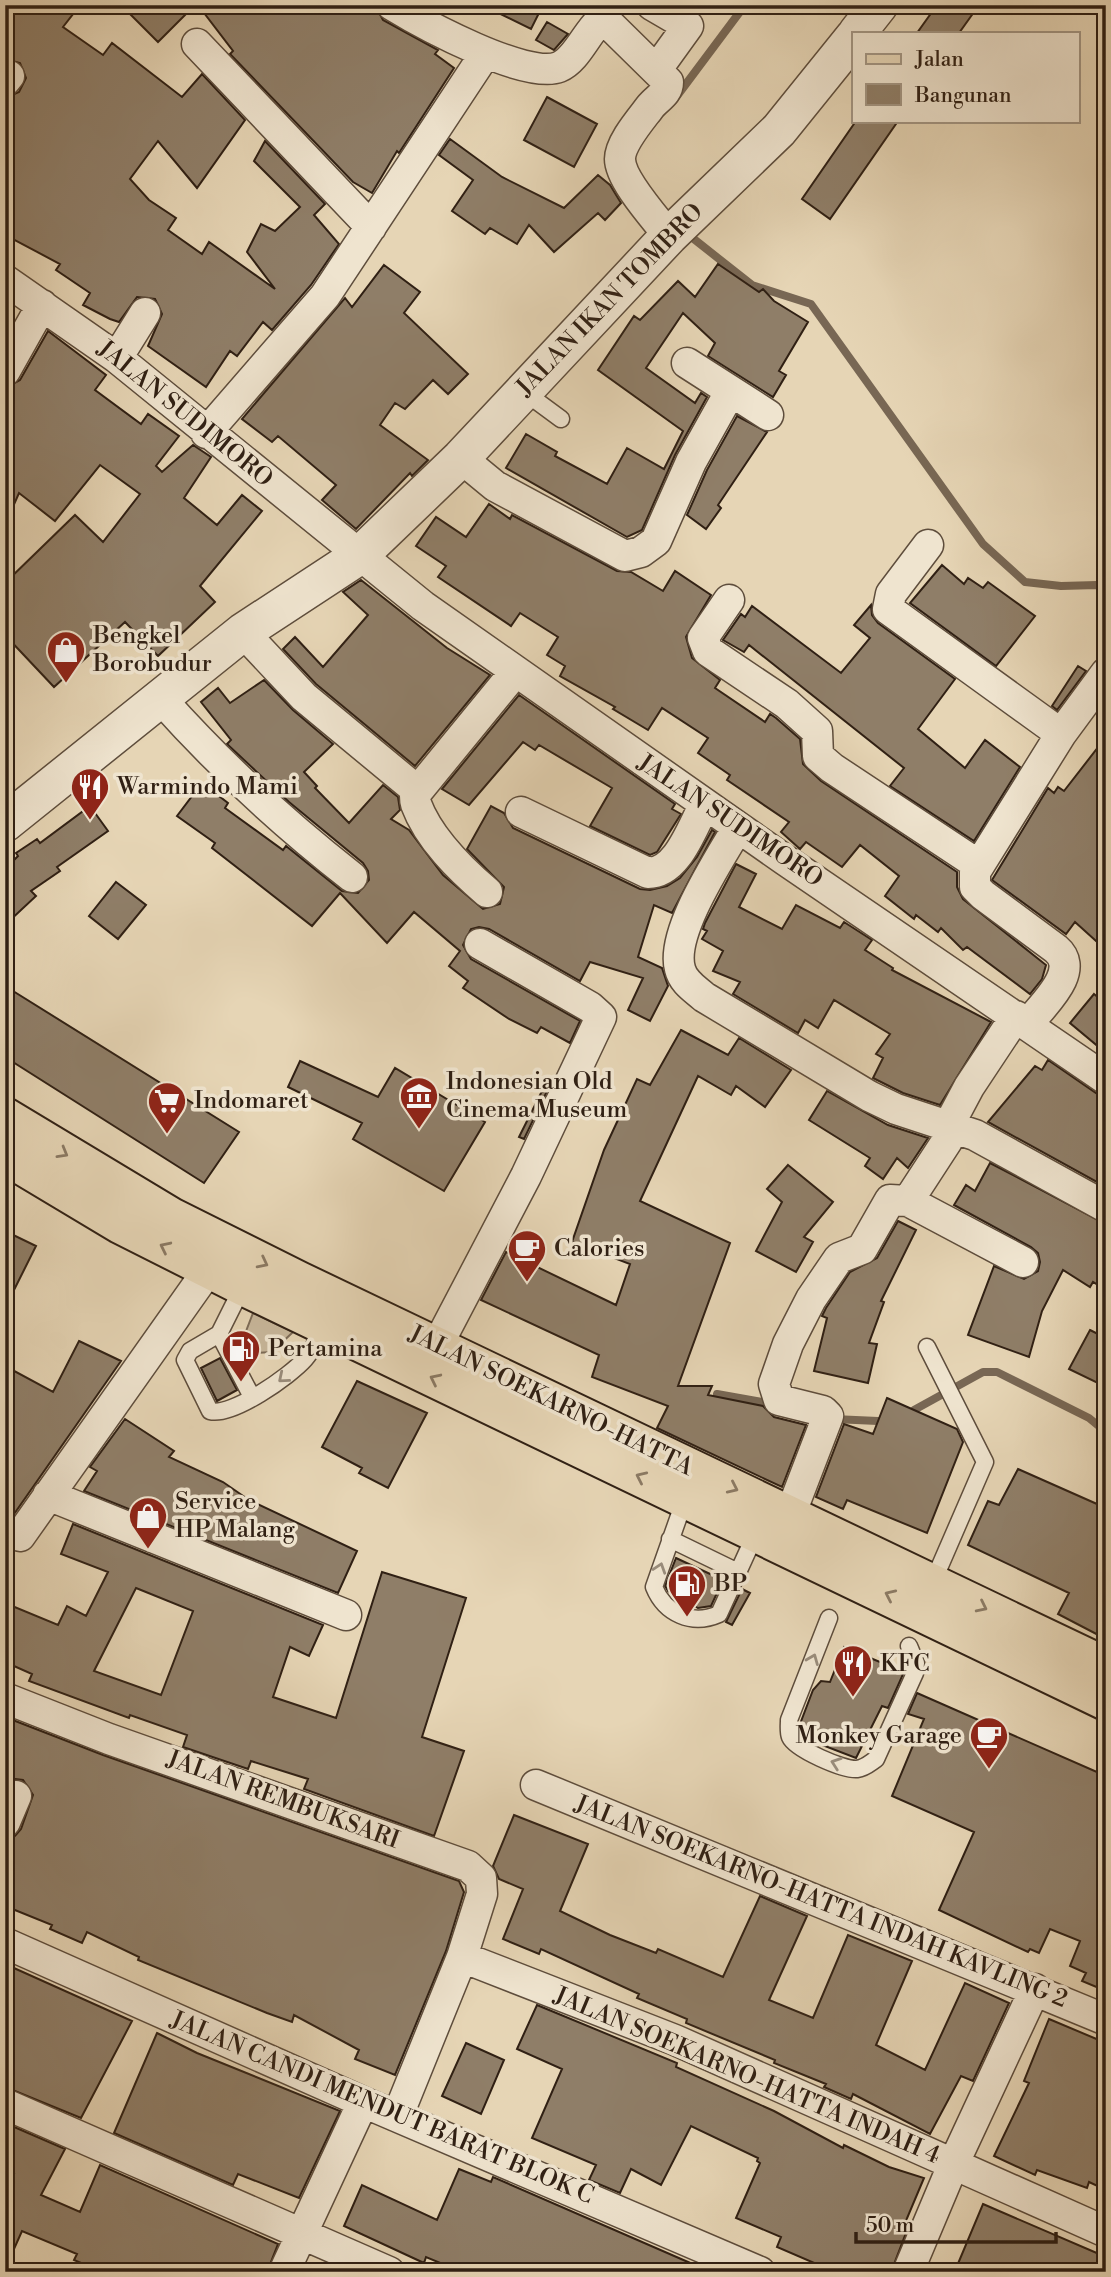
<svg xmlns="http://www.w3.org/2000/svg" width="1111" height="2277" font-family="'Libre Bodoni',serif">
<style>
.green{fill:#c7b69a;stroke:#7c6b57;stroke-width:2}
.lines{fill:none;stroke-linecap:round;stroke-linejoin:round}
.stream{stroke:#786754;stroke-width:8}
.building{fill:#8f7e68;stroke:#302014;stroke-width:2;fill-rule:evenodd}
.service-casing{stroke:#5e4d3c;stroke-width:19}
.minor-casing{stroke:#5e4d3c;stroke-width:33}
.tertiary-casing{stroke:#5e4d3c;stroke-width:40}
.primary-casing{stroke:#302014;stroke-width:42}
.service{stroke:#efe4cf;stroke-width:16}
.minor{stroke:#efe4cf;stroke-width:30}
.tertiary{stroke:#efe4cf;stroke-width:37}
.primary{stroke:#e6d5b5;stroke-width:38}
.oneway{stroke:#8b7a64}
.oneway2{stroke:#998c7b}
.labels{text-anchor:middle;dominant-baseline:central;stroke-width:7;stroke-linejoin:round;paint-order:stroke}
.street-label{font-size:24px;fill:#302014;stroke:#efe4cf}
.poi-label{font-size:24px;fill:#302014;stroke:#efe4cf;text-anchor:start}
</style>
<rect width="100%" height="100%" fill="#e6d5b5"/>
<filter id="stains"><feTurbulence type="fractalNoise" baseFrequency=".00286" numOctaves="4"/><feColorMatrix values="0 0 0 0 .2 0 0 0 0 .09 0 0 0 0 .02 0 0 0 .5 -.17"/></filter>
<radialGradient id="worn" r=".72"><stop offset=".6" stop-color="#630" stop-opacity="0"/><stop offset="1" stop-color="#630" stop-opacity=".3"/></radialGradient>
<path class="green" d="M253 1313 293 1332 272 1352 256 1353 243 1339Z"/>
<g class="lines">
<path class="stream" d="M674 100 745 5
M685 232 752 285 811 304 983 544 1025 582 1061 586 1097 585 1106 590
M717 1394 773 1404
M914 1410 983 1372H997L1089 1418 1106 1432
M833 1419 878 1421"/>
</g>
<path class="building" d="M5 5H63L73 14 63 27 103 55 112 43 182 97 202 74 245 120 197 188 158 141 130 179 149 200 176 218 168 230 202 254 209 242 275 289 247 252 261 224 275 231 300 207 254 161 265 141 325 204 314 215 339 244 311 285 272 330 263 322 237 356 230 351 206 387 148 346 162 314 155 299 137 297 119 322 110 319 83 305 90 293 56 270 60 264 5 235V98L19 92 26 78 20 63 5 59Z
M121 5H195L158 42Z
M198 5H375L383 20 438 50 435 54 454 68 399 153 397 151 372 193 353 182 230 54 233 51Z
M482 5H543L531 29Z
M937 5H979L959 33H917Z
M547 22 568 34 554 50 536 40Z
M547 97 597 124 574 167 524 140Z
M856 121H898L830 219 802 199Z
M450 139 502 177 564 208 598 175 610 185 621 203 605 220 598 213 554 252 529 225 517 244 490 228 485 234 452 211 473 180 439 155Z
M718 264 759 292 763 289 774 301 808 322 779 371 786 375 773 397 708 356 715 343 683 313 646 368 695 403 701 393 707 397 675 455 642 530 627 537 506 468 526 434 557 452 555 456 607 484 627 448 664 469 683 431 598 370 634 316 640 320 678 281 695 297Z
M384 265 420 292 404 313 468 374 448 394 433 380 405 409 395 403 380 425 428 460 412 476 410 473 356 529 322 500 336 485 278 436 272 442 242 419 345 298 352 307Z
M48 331 106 375 95 390 141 424 148 414 179 436 156 466 162 472 193 445 211 457 184 498 217 525 242 495 262 511 200 586 215 602 158 656 125 622 54 687 5 635V583L75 515 103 542 140 494 100 465 55 521 19 493 5 525V388L20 380Z
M737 416 767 432 718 505 721 508 706 529 687 515 707 470Z
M489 504 510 519 512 515 617 571 631 572 663 591 675 571 711 595 686 637 692 658 720 680 715 688 765 722 770 714 776 718 800 739 803 764 821 781 957 872V887L963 899 1046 965 1042 979 1030 994 967 947 963 950 941 928 938 932 916 915 914 919 885 896 899 876 860 845 842 867 806 842 800 849 781 832 789 822 727 780 730 775 698 753 708 738 662 708 648 730 613 709 615 707 560 676 565 666 547 655 558 637 520 613 511 626 438 577 446 566 416 546 436 517 466 537Z
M942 565 964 584 968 578 983 588 988 582 1035 616 996 666 910 603Z
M361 580 447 648 490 675 415 766 316 684 283 649 295 637 323 667 368 615 343 592Z
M871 605 872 615 878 623 955 679 918 729 965 768 985 740 1020 767 974 841 890 786 904 768 749 645 744 652 723 640 741 614 745 617 752 606 841 673 870 638 854 625Z
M1078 666 1086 671 1057 710 1052 706Z
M264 680 293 710 333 744 304 772 317 786 315 788 349 823 383 785 398 797 400 810 391 819 409 830 443 875 483 909 500 904 504 887 467 849 491 806 504 813 513 828 640 889 650 890 667 886 680 878 697 857 712 830 715 832 672 913 654 905 638 957 662 968 668 986 650 1021 628 1010 643 978 590 962 580 981 489 929 479 927 471 929 463 945 471 959 580 1021 570 1043 541 1027 537 1033 509 1019 463 988 468 981 449 966 460 951 414 912 387 943 340 893 312 926 212 848 215 843 177 816 202 783 228 803 225 808 283 850 286 846 342 891 358 893 369 880 368 871 363 863 289 802 227 744 231 740 201 702 218 688 230 703Z
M519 695 675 804 672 809 681 814 657 852 650 855 590 826 612 788 539 745 535 750 523 742 469 805 442 789Z
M1106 737V950L1075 922 1066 934 992 880 1048 788 1054 793 1058 787 1064 791Z
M90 806 108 831 57 867 60 871 31 891 36 896 5 925V869L18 856 16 853 37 839 40 843Z
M736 864 756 874 739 907 782 929 796 905 840 928 844 922 872 940 865 950 893 968 892 970 991 1022 940 1105 903 1093 873 1078 883 1058 876 1054 890 1034 834 1000 818 1028 805 1020 798 1033 733 994 740 982 713 971 723 951 702 939 707 931 703 929 705 923Z
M116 882 146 905 118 939 89 916Z
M5 986 239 1132 204 1183 5 1057Z
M1094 994 1106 1004V1053L1070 1023Z
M681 1030 728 1055 739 1038 791 1070 765 1107 736 1086 731 1095 698 1076 640 1201 730 1243 678 1386H712L708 1395 763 1406 774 1417 806 1425 782 1487 657 1428 668 1406 592 1377 599 1355 481 1300 506 1252 616 1305 630 1264 572 1242 604 1150 637 1079 650 1085Z
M1048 1060 1096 1093 1106 1096V1187L988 1122 1035 1066 1042 1070Z
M300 1061 378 1097 395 1068 485 1122 444 1191 353 1139 362 1123 288 1087Z
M546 1083 550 1085 524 1139 519 1137Z
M827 1091 888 1125 928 1138 908 1168 897 1158 883 1179 865 1166 870 1158 809 1120Z
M990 1163 1106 1224V1290L1093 1282 1090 1287 1063 1270 1042 1311 1029 1357 968 1335 994 1266 1024 1279 1038 1271 1040 1262 1038 1253 1031 1247 954 1205 966 1185 975 1191Z
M788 1165 833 1202 804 1237 813 1242 796 1272 756 1251 782 1202 767 1189Z
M898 1221 916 1230 881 1301 884 1302 869 1343 877 1344 868 1383 814 1371 827 1318 822 1316 826 1308 850 1272 877 1258Z
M5 1231 36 1246 5 1308Z
M1090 1330 1106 1338V1387L1069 1369Z
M79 1341 121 1361 5 1527V1366L53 1392Z
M220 1358 237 1390 217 1401 201 1368Z
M357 1381 427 1413 388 1488 359 1473 362 1468 322 1447Z
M887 1398 957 1429 963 1442 927 1533 847 1500 843 1509 816 1497 844 1424 873 1434Z
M125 1419 174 1451 169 1457 223 1482 249 1500 357 1551 338 1593 84 1491 97 1471 90 1467Z
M1018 1469 1106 1508V1639L1058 1614 1069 1593 968 1545 988 1501 999 1505Z
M73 1524 323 1625 309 1656 290 1647 273 1697 336 1718 382 1572 466 1598 422 1737 464 1751 434 1836 304 1789 308 1779 251 1761 248 1769 183 1747 187 1735 130 1715 129 1718 29 1681 32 1674 5 1662V1603L58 1625 67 1606 86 1616 108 1572 61 1554ZM136 1588 193 1611 161 1695 94 1671Z
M676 1558 723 1580 711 1606 698 1608 668 1591 665 1586Z
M742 1589 750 1593 732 1625 726 1622Z
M844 1647 904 1672 888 1708 882 1706 856 1758 809 1740 814 1728 800 1724 813 1690 821 1681 830 1682Z
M917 1693 1106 1776V1991L1082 1981 1086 1973 1070 1966 1080 1941 1050 1929 1039 1953 1030 1949 1028 1952 939 1910 974 1832 892 1796 924 1719 908 1714Z
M5 1717 103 1755 459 1881 464 1892 446 1951 395 2075 355 2059 359 2050 294 2015 292 2022 267 2013 138 1960 139 1957 87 1932 82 1943 50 1929 52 1925 5 1906V1839L15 1836 21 1829 33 1795 23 1780 15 1779 5 1782Z
M514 1815 588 1844 560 1911 610 1935 656 1953 658 1949 723 1977 760 1896 807 1916 769 2000 813 2018 848 1935 912 1961 876 2045 925 2070 965 1983 1009 2003 973 2081 961 2076 930 2134 853 2094 851 2099 824 2087 826 2084 774 2063 775 2060 686 2023 687 2019 637 1998 639 1994 541 1949 539 1954 503 1939 523 1889 499 1879 493 1866Z
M5 1964 132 2021 81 2118 5 2087Z
M537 2005 677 2063 676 2067 774 2111 843 2148 844 2145 889 2167 924 2178 905 2223 909 2225 891 2272H835L777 2247 781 2237 736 2218 760 2163 757 2161 758 2158 691 2126 661 2185 631 2169 620 2193 589 2180 596 2165 532 2138 562 2069 517 2049Z
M1049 2019 1106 2043V2190L1089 2182 1087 2188 1037 2170 1035 2175 994 2156 1029 2083 1024 2081Z
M157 2033 197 2053 340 2111 299 2198 238 2174 233 2185 114 2133Z
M466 2043 504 2060 481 2114 442 2096Z
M5 2123 65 2149 41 2195 80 2212 100 2165 278 2244 267 2272H102L74 2260 77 2254 22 2231 5 2269V2195L14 2174 5 2169Z
M459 2169 491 2182 493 2177 711 2272H462L426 2257 424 2263 344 2226 362 2185 437 2220Z
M983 2204 1106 2257V2272H971L957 2266Z"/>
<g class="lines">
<g class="service-casing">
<path id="service" d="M523 391 561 419
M243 1286 219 1334 190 1351 185 1360 210 1411C232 1417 290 1376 305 1359 313 1350 319 1336 325 1326
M219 1334 252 1397
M927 1347 985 1462 933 1582
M685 1499 654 1587C665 1614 692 1626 719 1614L756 1533
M670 1539 738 1572
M829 1618 789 1720C789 1725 788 1732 790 1737 795 1749 843 1770 857 1769 865 1768 870 1763 876 1759L915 1673 916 1663 909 1646"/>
</g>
<g class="minor-casing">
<path id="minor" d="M392 5C423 24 526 80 559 67 576 60 586 34 599 22L609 24 668 82C668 94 657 98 650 107 641 119 620 143 620 159 620 180 656 219 669 236
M652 5 688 26 657 69
M197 44 371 227
M5 81 9 76
M5 280 117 358 423 606 785 860 1106 1079
M117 358 145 313
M687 363 768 415
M5 371 42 305
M206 433 325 296 485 54
M461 458 495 486 625 556 641 552 656 541 691 462 730 392
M928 545 891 594 888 609 1061 734
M729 600 703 638 708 651 787 704 817 731 818 756 832 768 977 864
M243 632 304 697 414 788C416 794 414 798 416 804 429 839 460 869 487 892
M162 700C221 766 283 823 352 877
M416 793 515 672
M521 812 648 873C678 873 692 827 705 804
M738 827C719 860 670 933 680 969 683 982 695 989 704 997L869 1096 896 1109 975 1135 1106 1207
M1028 1024C1042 1005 1082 971 1056 949L983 895 975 887V872L1061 734 1106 673
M908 1201 947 1141 952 1119 969 1087 1016 1016
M437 1346 526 1176 601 1017 590 1007 480 944
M48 1495 346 1615
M790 1515 828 1416 823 1411 779 1400 774 1384 788 1344 811 1299 839 1258 862 1249 890 1200 908 1201 1023 1262
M20 1536 209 1269
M5 1698 109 1739 468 1866 481 1878 482 1894 462 1957 398 2115
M536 1785 1106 2020
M5 1822 16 1796
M5 1943 363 2102 760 2272
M462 1957 675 2040 1106 2232
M5 2104 389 2272
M284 2272 363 2102
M908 2272 953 2165 1035 1989"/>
</g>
<g class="tertiary-casing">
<path id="tertiary" d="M857 33 879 5
M5 823 243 632 359 556 461 458 669 236 779 130 854 37"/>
</g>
<g class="primary-casing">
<path id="primary" d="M5 1117 171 1217 299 1281 1106 1667
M5 1155 120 1224 243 1286 1106 1701"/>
</g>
<use href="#service" class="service"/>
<use href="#minor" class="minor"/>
<use href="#tertiary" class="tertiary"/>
<use href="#primary" class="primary"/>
</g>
<defs><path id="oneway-chevron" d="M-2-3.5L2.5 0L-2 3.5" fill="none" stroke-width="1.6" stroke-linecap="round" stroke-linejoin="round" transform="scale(1.75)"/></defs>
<g class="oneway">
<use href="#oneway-chevron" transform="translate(63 1153) rotate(30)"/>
<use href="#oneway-chevron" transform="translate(165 1247) rotate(-154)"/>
<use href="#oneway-chevron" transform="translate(263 1263) rotate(27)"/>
<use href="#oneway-chevron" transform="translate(435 1379) rotate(-154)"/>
<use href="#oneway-chevron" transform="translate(641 1477) rotate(-155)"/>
<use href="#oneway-chevron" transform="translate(733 1488) rotate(25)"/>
<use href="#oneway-chevron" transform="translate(890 1595) rotate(-155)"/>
<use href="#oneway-chevron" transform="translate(982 1607) rotate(26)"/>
</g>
<g class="oneway2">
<use href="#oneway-chevron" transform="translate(283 1378) rotate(140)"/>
<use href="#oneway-chevron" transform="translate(660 1568) rotate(-72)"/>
<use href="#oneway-chevron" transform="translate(813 1659) rotate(-68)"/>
<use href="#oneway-chevron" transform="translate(836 1763) rotate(-161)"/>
</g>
<defs>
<g id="shop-pin" transform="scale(2.0125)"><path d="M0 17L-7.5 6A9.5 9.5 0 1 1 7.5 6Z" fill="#8f2418" stroke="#efe4cf"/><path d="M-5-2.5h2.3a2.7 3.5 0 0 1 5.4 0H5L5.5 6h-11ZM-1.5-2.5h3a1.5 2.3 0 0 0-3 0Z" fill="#fff"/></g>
<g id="restaurant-pin" transform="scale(2.0125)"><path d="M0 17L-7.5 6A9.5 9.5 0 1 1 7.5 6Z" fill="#8f2418" stroke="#efe4cf"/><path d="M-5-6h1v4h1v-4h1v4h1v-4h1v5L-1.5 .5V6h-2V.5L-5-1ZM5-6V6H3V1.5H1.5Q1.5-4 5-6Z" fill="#fff"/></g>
<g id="museum-pin" transform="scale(2.0125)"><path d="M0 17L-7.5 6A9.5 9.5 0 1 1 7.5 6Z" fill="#8f2418" stroke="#efe4cf"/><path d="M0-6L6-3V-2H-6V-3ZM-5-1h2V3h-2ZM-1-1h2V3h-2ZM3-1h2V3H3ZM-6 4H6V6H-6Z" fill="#fff"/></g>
<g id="supermarket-pin" transform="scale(2.0125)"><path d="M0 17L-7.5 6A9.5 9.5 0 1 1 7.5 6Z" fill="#8f2418" stroke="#efe4cf"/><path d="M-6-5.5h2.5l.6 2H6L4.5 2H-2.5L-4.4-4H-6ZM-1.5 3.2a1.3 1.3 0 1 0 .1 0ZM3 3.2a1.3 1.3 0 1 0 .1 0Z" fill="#fff"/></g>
<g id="cafe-pin" transform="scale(2.0125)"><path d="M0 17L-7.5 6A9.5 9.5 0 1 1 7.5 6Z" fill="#8f2418" stroke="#efe4cf"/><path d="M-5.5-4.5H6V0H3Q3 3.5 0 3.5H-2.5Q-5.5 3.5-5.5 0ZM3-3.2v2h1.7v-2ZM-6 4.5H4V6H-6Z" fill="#fff"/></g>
<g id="fuel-pin" transform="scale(2.0125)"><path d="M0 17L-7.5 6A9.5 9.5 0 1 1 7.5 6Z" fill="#8f2418" stroke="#efe4cf"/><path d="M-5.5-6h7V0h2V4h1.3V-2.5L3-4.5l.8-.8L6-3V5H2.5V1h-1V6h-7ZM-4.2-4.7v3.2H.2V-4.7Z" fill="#fff"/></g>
</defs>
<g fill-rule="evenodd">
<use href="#shop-pin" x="66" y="650"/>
<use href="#restaurant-pin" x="90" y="787"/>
<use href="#museum-pin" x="419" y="1096"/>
<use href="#supermarket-pin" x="167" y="1101"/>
<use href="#cafe-pin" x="527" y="1249"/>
<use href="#fuel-pin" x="241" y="1349"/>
<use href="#shop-pin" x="148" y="1516"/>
<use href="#fuel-pin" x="687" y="1584"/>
<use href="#restaurant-pin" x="853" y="1664"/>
<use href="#cafe-pin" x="989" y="1736"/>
</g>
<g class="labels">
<g class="street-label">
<text transform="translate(610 300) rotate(-46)">JALAN IKAN TOMBRO</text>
<text transform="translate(185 414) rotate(39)">JALAN SUDIMORO</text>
<text transform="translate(730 821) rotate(34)">JALAN SUDIMORO</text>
<text transform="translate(551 1401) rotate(26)">JALAN SOEKARNO-HATTA</text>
<text transform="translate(283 1800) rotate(20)">JALAN REMBUKSARI</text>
<text transform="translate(821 1902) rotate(22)">JALAN SOEKARNO-HATTA INDAH KAVLING 2</text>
<text transform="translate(747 2076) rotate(23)">JALAN SOEKARNO-HATTA INDAH 4</text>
<text transform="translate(382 2108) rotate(23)">JALAN CANDI MENDUT BARAT BLOK C</text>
</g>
<g class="poi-label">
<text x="93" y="636">Bengkel<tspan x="93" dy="28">Borobudur</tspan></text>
<text x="117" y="787">Warmindo Mami</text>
<text x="446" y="1082">Indonesian Old<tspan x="446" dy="28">Cinema Museum</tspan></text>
<text x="194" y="1101">Indomaret</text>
<text x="554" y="1249">Calories</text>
<text x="268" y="1349">Pertamina</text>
<text x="175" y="1502">Service<tspan x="175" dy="28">HP Malang</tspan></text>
<text x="714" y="1584">BP</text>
<text x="880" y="1664">KFC</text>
<text x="962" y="1736" text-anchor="end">Monkey Garage</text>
</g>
</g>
<rect width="1111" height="2277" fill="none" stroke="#e6d5b5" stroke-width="28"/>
<rect x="7" y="7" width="1097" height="2263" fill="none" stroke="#302014" stroke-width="3.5"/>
<rect x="14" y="14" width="1083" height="2249" fill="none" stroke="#302014" stroke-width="2"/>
<rect x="852" y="32" width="228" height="91" fill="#efe4cf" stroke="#a39684" stroke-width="2"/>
<rect x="866" y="54" width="35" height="10" fill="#e6d5b5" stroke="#a39684" stroke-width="2"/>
<text x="915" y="66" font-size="21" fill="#302014">Jalan</text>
<rect x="866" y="84" width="35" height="21" fill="#8f7e68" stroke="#a39684" stroke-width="2"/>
<text x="915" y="102" font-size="21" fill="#302014">Bangunan</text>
<path d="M856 2232v10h200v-10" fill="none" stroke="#302014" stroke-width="3.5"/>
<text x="866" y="2232" font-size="21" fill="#302014" stroke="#efe4cf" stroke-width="5" paint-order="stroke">50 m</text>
<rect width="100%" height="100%" filter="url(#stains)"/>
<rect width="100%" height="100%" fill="url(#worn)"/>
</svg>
